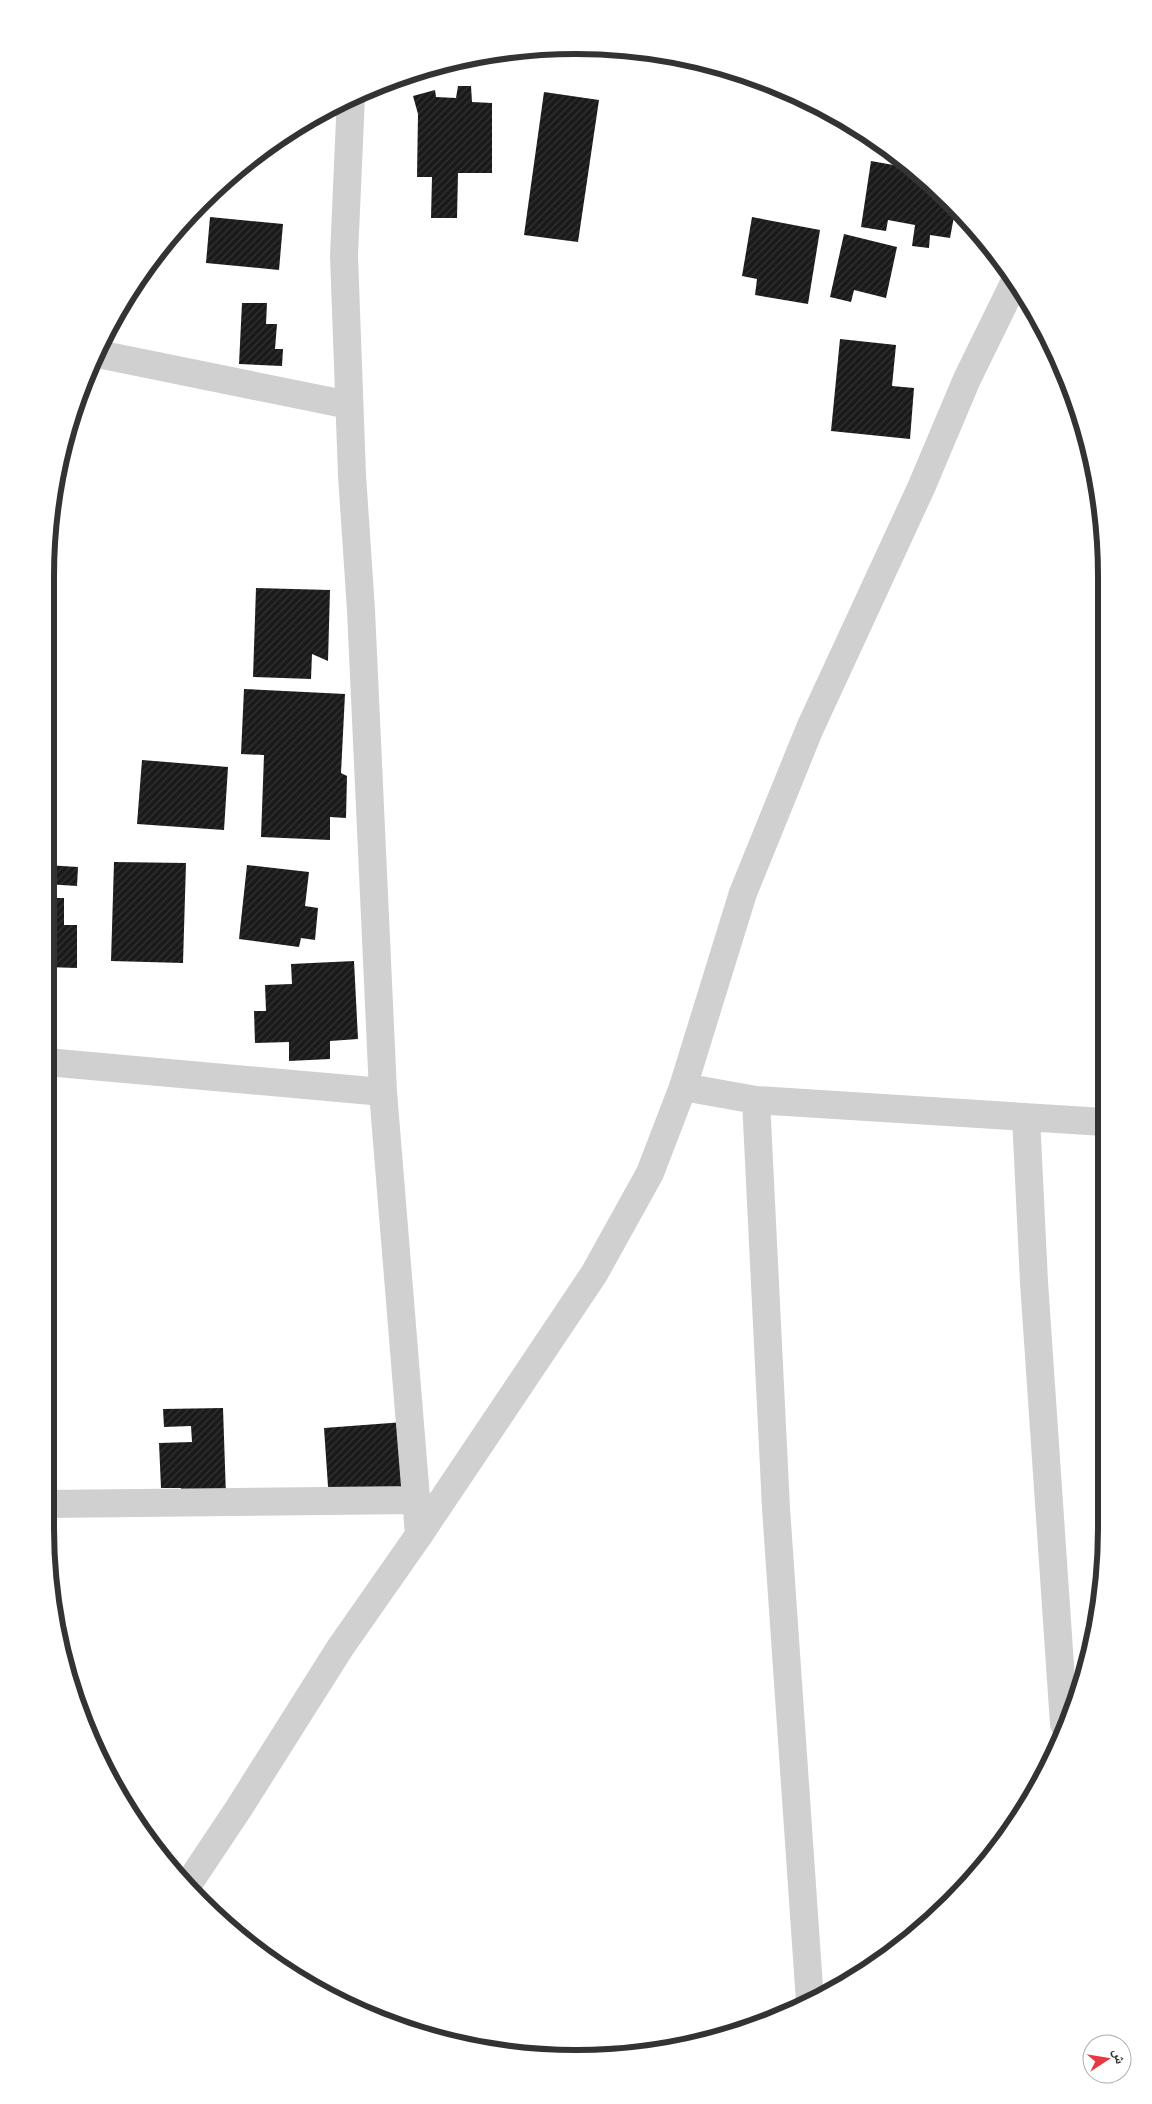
<svg xmlns="http://www.w3.org/2000/svg" width="1152" height="2104" font-family="'Fira Sans Condensed','Noto Naskh Arabic',sans-serif">
<style>
.building{fill:url(#building-hatch)}
.lines{fill:none;stroke-linecap:round;stroke-linejoin:round}
.minor{stroke:#d0d0d0;stroke-width:28}
.tertiary{stroke:#d0d0d0;stroke-width:28}
.rim{fill:none;stroke:#333;stroke-width:6}
</style>
<defs>
<pattern id="building-hatch" width="6" height="6" patternUnits="userSpaceOnUse" patternTransform="scale(1.25)"><rect width="6" height="6" fill="#1a1a1a"/><path d="M-1 1l2-2M0 6l6-6M5 7l2-2" fill="none" stroke="#333"/></pattern>
</defs>
<rect width="100%" height="100%" fill="#fff"/>
<path class="building" d="M458 86H471L472 102 492 103V173H458L457 218H431L432 177H417L418 114 413 96 435 90 436 97 456 98Z
M544 92 599 100 578 242 524 235Z
M871 161 899 166V161L951 200 956 206 950 238 930 235 929 248 912 246 915 225 888 220 886 231 861 227Z
M210 217 283 224 279 270 206 263Z
M752 217 820 230 808 304 755 295 757 279 742 276Z
M844 234 897 247 886 298 854 290 851 302 830 297Z
M151 262 150 275H142Z
M242 303H267L266 324H277L275 349H283L282 366 239 364Z
M840 339 896 345 892 386 914 388 910 439 831 431Z
M256 588 330 590 328 661 312 654 311 679 253 677Z
M244 689 345 694 341 773 347 776 346 818 330 817V840L261 837 264 755 241 754Z
M142 760 228 767 224 830 137 824Z
M114 862 186 863 183 963 111 961Z
M46 865 78 867 77 886 46 884Z
M247 865 309 872 305 906 318 908 315 940 301 938 299 947 239 939Z
M46 898H64V925H77V968L46 967Z
M354 961 358 1039 330 1041V1059L289 1061V1042L255 1043 254 1011H266L265 985 292 984 291 964Z
M223 1408 226 1496 181 1498V1488H161L159 1443 192 1442 191 1426 164 1427 163 1409Z
M404 1422 409 1495 329 1501 324 1428Z"/>
<g class="lines">
<path class="minor" d="M351 96 344 256 352 475 361 610 383 1092 419 1535
M98 354 349 405
M46 1062 383 1092
M683 1087 756 1100 1104 1122
M756 1100 776 1508 810 2002
M1026 1117 1034 1282 1064 1724
M45 1504 416 1500"/>
<path class="tertiary" d="M187 1886 239 1808 340 1648 419 1535 594 1274 650 1173 683 1087 743 893 810 728 921 488 967 379 1016 279"/>
</g>
<path d="M0 0H1152V2104H0ZM576 54H576A522 522 0 0 1 1098 576V1528A522 522 0 0 1 576 2050H576A522 522 0 0 1 54 1528V576A522 522 0 0 1 576 54Z" fill="#fff" fill-rule="evenodd"/>
<path class="rim" d="M576 54H576A522 522 0 0 1 1098 576V1528A522 522 0 0 1 576 2050H576A522 522 0 0 1 54 1528V576A522 522 0 0 1 576 54Z"/>
<g transform="translate(1107 2059) rotate(78)"><circle r="24" fill="#ffffff" stroke="#adadad"/>
<path d="M0-4L9 19L0 12L-9 19Z" fill="#e63946"/>
<text y="-8" font-size="14" font-weight="bold" text-anchor="middle" fill="#333333">ش</text>
</g>
</svg>
